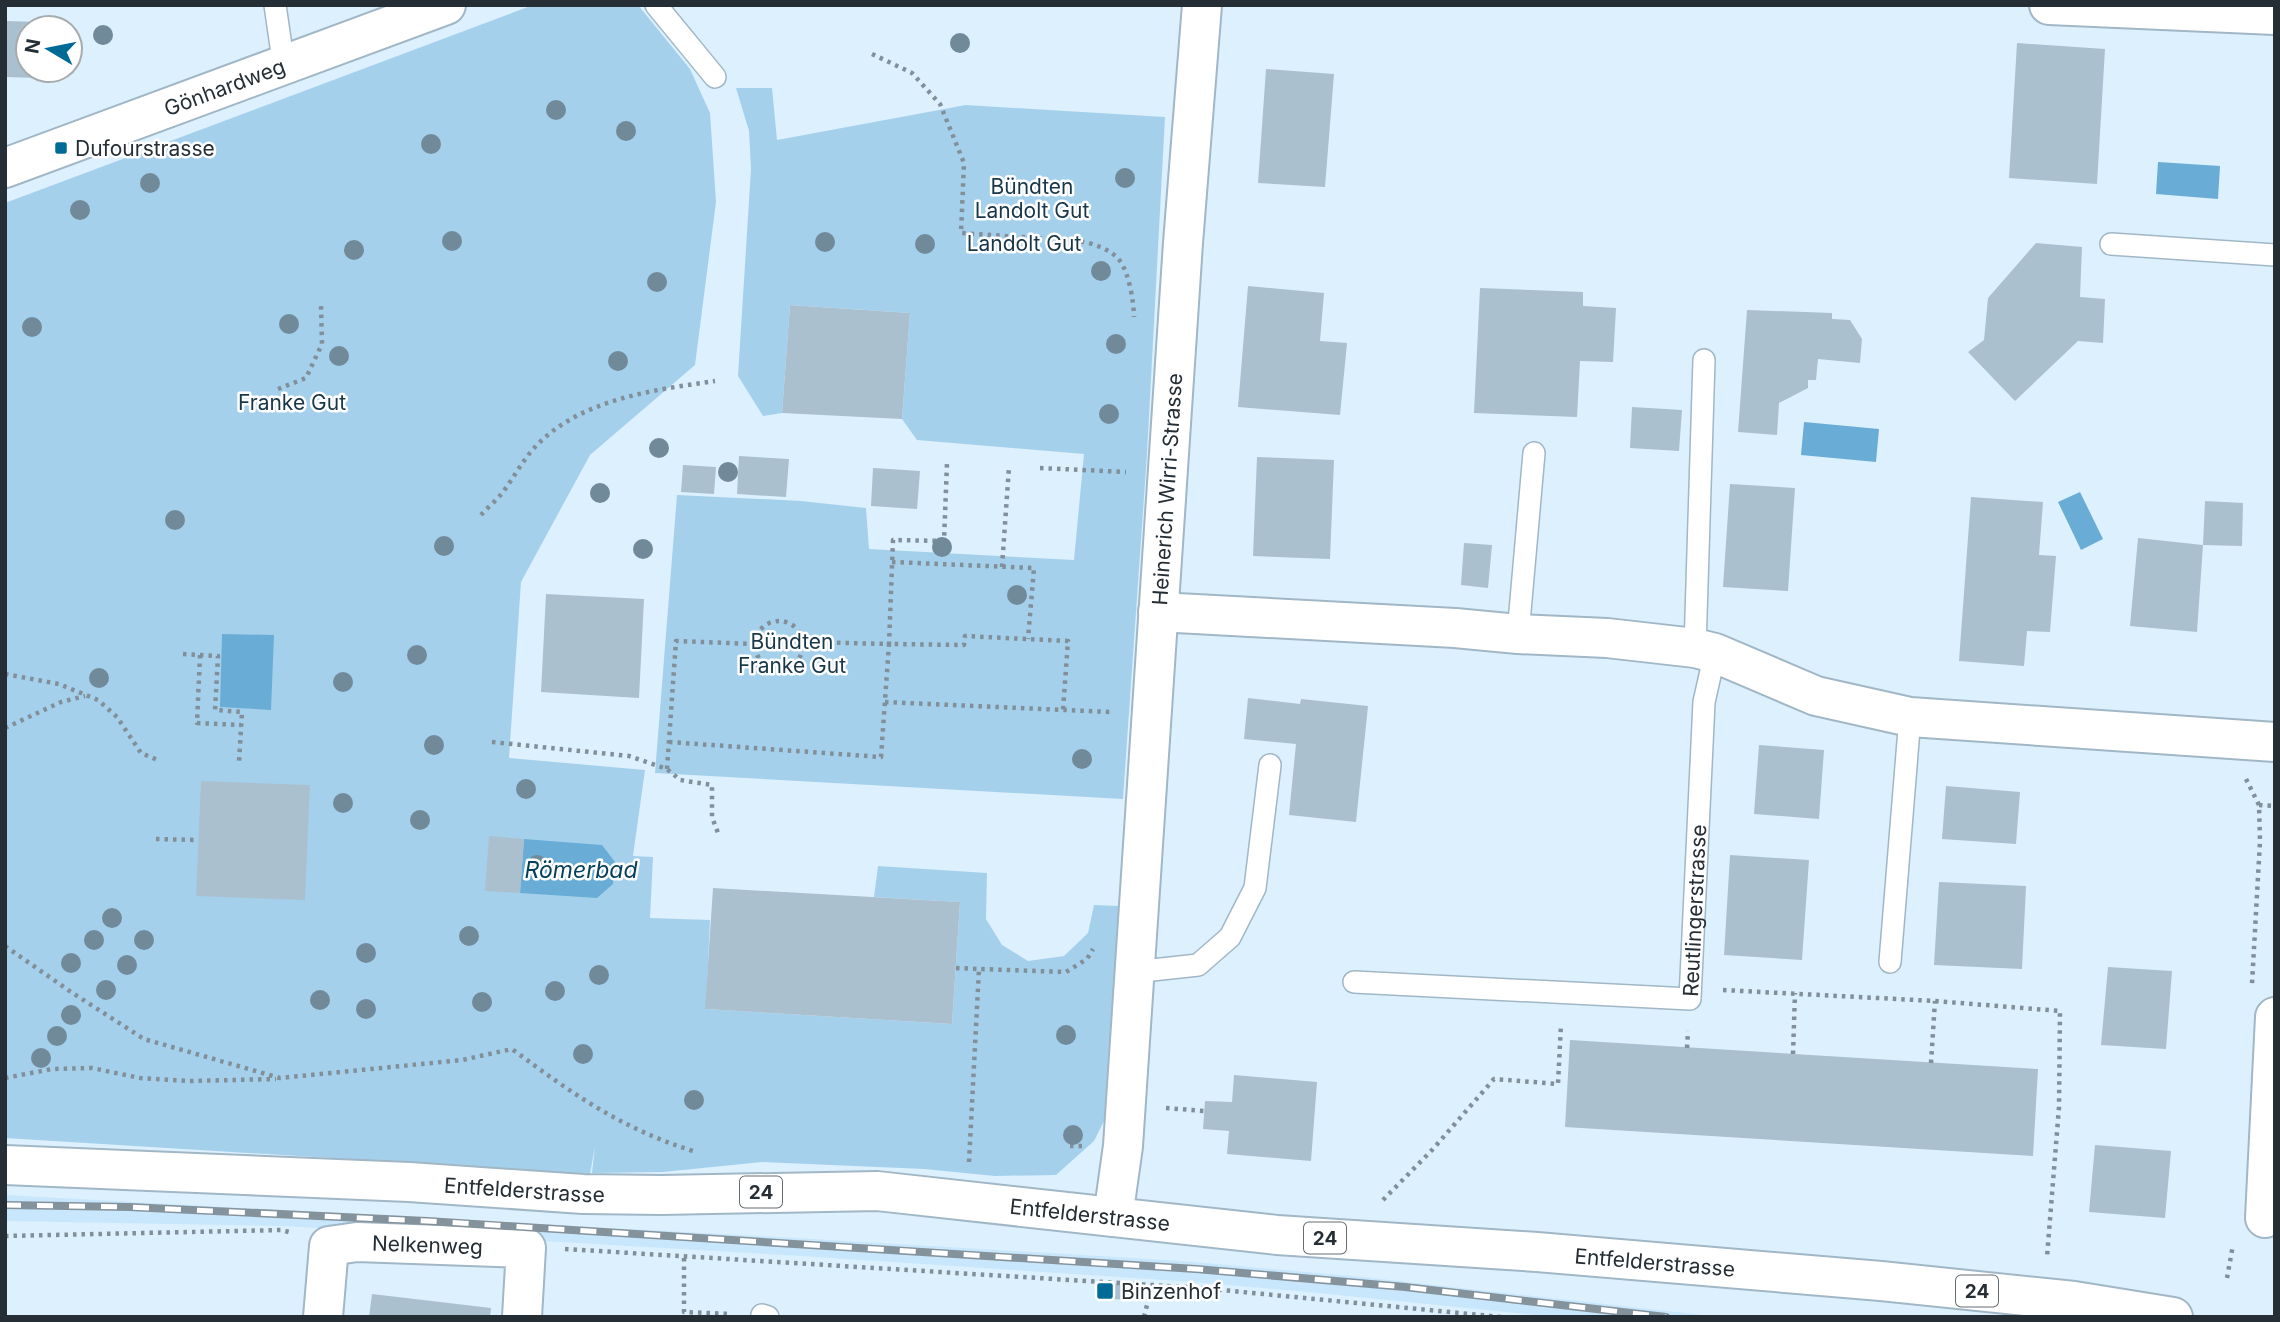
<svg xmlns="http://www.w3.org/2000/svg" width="2280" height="1322" font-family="Inter,sans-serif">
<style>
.built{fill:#c8e7fc}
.green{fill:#a5d0ec}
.water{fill:#69add6}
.building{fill:#aac0cf}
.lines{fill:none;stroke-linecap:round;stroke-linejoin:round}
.lane-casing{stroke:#a1b7c6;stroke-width:24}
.street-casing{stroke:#a1b7c6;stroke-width:42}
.primary-casing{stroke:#a1b7c6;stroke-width:42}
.path{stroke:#818f99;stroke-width:4.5;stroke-dasharray:3.5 5;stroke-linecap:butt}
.lane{stroke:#fff;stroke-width:21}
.street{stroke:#fff;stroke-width:38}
.primary{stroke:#fff;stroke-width:38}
.rail-casing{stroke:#84929c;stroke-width:8}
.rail{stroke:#fff;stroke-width:5;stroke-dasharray:16;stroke-linecap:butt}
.tree{fill:#718a9a}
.poi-dot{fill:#006a97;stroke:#fff;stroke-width:2.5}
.labels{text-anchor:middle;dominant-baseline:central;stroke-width:5;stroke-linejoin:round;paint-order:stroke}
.shield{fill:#fff;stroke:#666d71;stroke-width:2}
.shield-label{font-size:19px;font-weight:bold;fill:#252e34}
.street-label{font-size:21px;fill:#252e34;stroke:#fff}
.poi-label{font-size:21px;fill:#252e34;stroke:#fff;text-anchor:start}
.park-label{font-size:21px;fill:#183749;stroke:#fff}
.water-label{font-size:23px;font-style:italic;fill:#053f5b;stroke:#fff}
</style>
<rect width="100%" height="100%" fill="#ddf0fd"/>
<path class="built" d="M5 1195 813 1239 1182 1261 1362 1277 1721 1317H1555L1298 1291 1180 1281 801 1256 283 1226 5 1221Z"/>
<path class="green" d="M533 5H638L690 69 710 113 716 202 695 365 590 455 521 582 509 758 645 770 633 856 653 857 650 918 710 920 706 1009 952 1024 960 902 874 897 878 866 987 873 986 919 1002 945 1028 961 1064 956 1088 933 1094 905 1119 906 1105 1119 1094 1141 1056 1175 995 1176 924 1169 762 1162 663 1172 592 1173 595 1146 590 1174 5 1138V203Z
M736 88H772L777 140 966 105 1165 117 1147 454 1123 799 655 773 677 495 801 501 866 508 869 549 1074 560 1084 454 917 440 902 419 910 313 790 305 782 413 763 416 738 376 751 169 749 131Z"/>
<path class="water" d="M2158 162 2220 166 2218 199 2156 194Z
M1804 422 1879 429 1876 462 1801 455Z
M2080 492 2103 539 2081 550 2058 502Z
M222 634 274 635 271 710 220 707Z
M524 839 602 845 615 862 613 884 597 898 520 893Z"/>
<path class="building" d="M5 21 40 22 39 28H28V70H37V78L5 77Z
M2017 43 2105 49 2097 184 2009 178Z
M1266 69 1334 74 1325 187 1258 183Z
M2036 243 2082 247 2080 297 2105 299 2103 343 2078 341 2015 401 1968 352 1984 340 1988 298Z
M1248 286 1324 293 1320 341 1347 343 1340 415 1238 407Z
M1480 288 1583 292V306L1616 308 1613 362 1580 361 1577 417 1474 413Z
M790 305 910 313 902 419 782 413Z
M1747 310 1832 313V319L1850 320 1862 339 1860 363 1818 359 1816 380H1808V388L1779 403 1777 435 1738 432Z
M1632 407 1682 410 1679 451 1630 448Z
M739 456 789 459 786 497 737 494Z
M1257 457 1334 460 1330 559 1253 556Z
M683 465 716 467 714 494 681 492Z
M873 468 920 471 917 509 871 506Z
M1730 484 1795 488 1788 591 1723 587Z
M1971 497 2043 502 2039 555 2056 556 2050 632 2027 631 2024 666 1959 661Z
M2205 501 2243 503 2242 546 2203 545 2197 632 2130 626 2138 538 2203 545Z
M1464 543 1492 545 1488 588 1461 585Z
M546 594 644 599 639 698 541 692Z
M1248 698 1300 704 1301 699 1368 706 1356 822 1289 815 1296 744 1244 739Z
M1759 745 1824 750 1819 819 1754 814Z
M201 781 310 785 305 900 196 896Z
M1946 786 2020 792 2016 844 1942 839Z
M489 836 524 839 520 893 485 891Z
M1730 855 1809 860 1802 960 1724 955Z
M1939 882 2026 886 2022 969 1934 965Z
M713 888 960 902 952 1024 705 1009Z
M2108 967 2172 971 2166 1049 2101 1045Z
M1570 1040 2038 1069 2033 1156 1565 1127Z
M1234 1075 1317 1082 1311 1161 1227 1154 1229 1131 1203 1129 1205 1101 1232 1102Z
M2095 1145 2171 1151 2165 1218 2089 1212Z
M1098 1283 1131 1286 1129 1300 1096 1298Z
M372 1294 491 1308 490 1317H369Z"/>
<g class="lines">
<g class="lane-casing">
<g id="lane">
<path d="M275 5 284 67"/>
<path d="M656 5 715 77"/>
<path d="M2111 244 2275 255"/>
<path d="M1518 634 1534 453"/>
<path d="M1695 648 1704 360"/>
<path d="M1890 962 1910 717"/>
<path d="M1134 972 1198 965 1230 937 1255 888 1270 765"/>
<path id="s1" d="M1354 982 1690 999 1704 702 1715 653"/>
<path d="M762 1315 768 1317"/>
</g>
</g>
<g class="street-casing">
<g id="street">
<path d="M2049 5 2275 15"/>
<path id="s2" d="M5 168 446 5"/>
<path d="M1158 612 1455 628 1518 634 1607 638 1695 648 1715 653 1816 696 1910 717 2275 742"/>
<path id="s3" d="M1113 1217 1123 1146 1183 243 1202 5"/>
<path d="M2265 1218 2275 1017"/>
<path id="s4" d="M323 1317 329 1246 357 1242 526 1248 522 1317"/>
</g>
</g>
<g class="primary-casing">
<g id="primary">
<path id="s5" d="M5 1165 409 1182 583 1194 661 1195 877 1191 1277 1235 1537 1252 1881 1281 2074 1301 2173 1317"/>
</g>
</g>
<path class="path" d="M872 54 912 73 940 104 964 163 961 233 1080 241C1094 244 1111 249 1120 261 1129 273 1134 303 1134 317
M278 389 306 378 322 344 321 304
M1040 468 1126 472
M481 515C488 507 497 500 503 492 514 477 523 460 535 447 580 399 653 390 715 381
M892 562 1034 568 1028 639
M1002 567 1009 467
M755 645a24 24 0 1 1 48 0a24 24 0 1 1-48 0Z
M803 642 889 644 893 540 944 541 947 463
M183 654 218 656 215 710 242 712 239 762
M200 655 197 723 241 725
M5 674 59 684 98 700 117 717 141 753 160 761
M885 702 1111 712
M5 728 61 702 85 696
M492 742 629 756 667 769 680 780 712 785V817L718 833
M669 742 881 757 889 644 964 645 965 636 1068 641 1063 710
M667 769 676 641 754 644
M2246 779 2259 805 2260 841 2252 984
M2259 805 2275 806
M156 839 198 840
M5 946 71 992 144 1039 280 1078 462 1060 512 1049C573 1094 620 1128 693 1151
M956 968 979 969
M1723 990 1935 1001 2060 1011 2059 1107 2047 1257
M1687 1048 1688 1031
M1793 1054 1795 993
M1931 1063 1935 1001
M5 1078 52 1069 92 1068 140 1078 190 1081 276 1079
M1166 1108 1204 1111
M1070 1146H1083
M969 1162 979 969 1066 972 1087 959 1093 949
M1383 1200 1433 1149 1494 1079 1558 1084 1561 1024
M5 1236 282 1230 292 1233
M565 1249 1201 1288 1501 1317
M684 1258V1312L731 1314
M2227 1278 2233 1245
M1144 1317 1152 1285"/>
<use href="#lane" class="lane"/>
<use href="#street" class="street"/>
<use href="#primary" class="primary"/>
<g class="rail-casing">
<path id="rail" d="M5 1205 129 1207 427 1221 1196 1269 1405 1287 1666 1317"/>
</g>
<use href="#rail" class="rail"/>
</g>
<g class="tree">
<circle cx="103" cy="35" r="10"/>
<circle cx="960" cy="43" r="10"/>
<circle cx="556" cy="110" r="10"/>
<circle cx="626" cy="131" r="10"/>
<circle cx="431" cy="144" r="10"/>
<circle cx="1125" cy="178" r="10"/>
<circle cx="150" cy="183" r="10"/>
<circle cx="80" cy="210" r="10"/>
<circle cx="452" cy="241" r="10"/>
<circle cx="825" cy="242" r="10"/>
<circle cx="925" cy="244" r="10"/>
<circle cx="354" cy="250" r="10"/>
<circle cx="1101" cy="271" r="10"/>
<circle cx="657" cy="282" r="10"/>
<circle cx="289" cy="324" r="10"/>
<circle cx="32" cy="327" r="10"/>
<circle cx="1116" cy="344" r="10"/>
<circle cx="339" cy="356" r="10"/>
<circle cx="618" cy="361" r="10"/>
<circle cx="1109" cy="414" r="10"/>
<circle cx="659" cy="448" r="10"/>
<circle cx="728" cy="472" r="10"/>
<circle cx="600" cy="493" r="10"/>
<circle cx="175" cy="520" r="10"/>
<circle cx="444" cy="546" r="10"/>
<circle cx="942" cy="547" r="10"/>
<circle cx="643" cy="549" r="10"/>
<circle cx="1017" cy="595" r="10"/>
<circle cx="417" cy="655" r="10"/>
<circle cx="99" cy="678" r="10"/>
<circle cx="343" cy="682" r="10"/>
<circle cx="434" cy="745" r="10"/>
<circle cx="1082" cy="759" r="10"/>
<circle cx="526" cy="789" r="10"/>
<circle cx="343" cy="803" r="10"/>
<circle cx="420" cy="820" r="10"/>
<circle cx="537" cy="865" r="10"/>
<circle cx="112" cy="918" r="10"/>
<circle cx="469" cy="936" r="10"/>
<circle cx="94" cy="940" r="10"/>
<circle cx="144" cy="940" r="10"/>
<circle cx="366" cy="953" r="10"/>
<circle cx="71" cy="963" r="10"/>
<circle cx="127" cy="965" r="10"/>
<circle cx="599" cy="975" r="10"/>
<circle cx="106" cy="990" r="10"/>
<circle cx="555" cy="991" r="10"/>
<circle cx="320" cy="1000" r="10"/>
<circle cx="482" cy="1002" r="10"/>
<circle cx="366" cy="1009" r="10"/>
<circle cx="71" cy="1015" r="10"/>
<circle cx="1066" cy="1035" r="10"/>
<circle cx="57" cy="1036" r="10"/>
<circle cx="583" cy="1054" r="10"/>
<circle cx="41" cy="1058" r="10"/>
<circle cx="694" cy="1100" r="10"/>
<circle cx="1073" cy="1135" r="10"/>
</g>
<g class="poi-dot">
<rect x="54" y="141" width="14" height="14" rx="3.5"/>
<rect x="1096" y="1282" width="18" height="18" rx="3.5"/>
</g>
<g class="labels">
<g class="shield">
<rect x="740" y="1176.5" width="42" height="31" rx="5"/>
<rect x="1304" y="1222.5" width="42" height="31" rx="5"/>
<rect x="1956" y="1275.5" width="42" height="31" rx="5"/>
</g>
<g class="shield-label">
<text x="761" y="1192">24</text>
<text x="1325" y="1238">24</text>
<text x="1977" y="1291">24</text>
</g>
<g class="street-label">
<text stroke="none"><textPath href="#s2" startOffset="234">Gönhardweg</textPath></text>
<text stroke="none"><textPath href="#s3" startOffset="730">Heinerich Wirri-Strasse</textPath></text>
<text stroke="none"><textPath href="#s1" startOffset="425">Reutlingerstrasse</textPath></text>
<text stroke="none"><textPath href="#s5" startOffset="520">Entfelderstrasse</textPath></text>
<text stroke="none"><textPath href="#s5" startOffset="1087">Entfelderstrasse</textPath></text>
<text stroke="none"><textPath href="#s4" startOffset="170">Nelkenweg</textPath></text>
<text stroke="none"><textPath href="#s5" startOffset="1654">Entfelderstrasse</textPath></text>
</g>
<g class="poi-label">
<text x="75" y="148">Dufourstrasse</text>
<text x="1121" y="1291">Binzenhof</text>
</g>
<g class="park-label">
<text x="1032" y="186">Bündten<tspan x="1032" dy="24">Landolt Gut</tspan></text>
<text x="1024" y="243">Landolt Gut</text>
<text x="292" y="402">Franke Gut</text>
<text x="792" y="641">Bündten<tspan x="792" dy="24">Franke Gut</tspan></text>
</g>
<g class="water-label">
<text x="581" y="870">Römerbad</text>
</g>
</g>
<rect width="2280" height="1322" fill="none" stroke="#252e34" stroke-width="14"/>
<g transform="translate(49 49) rotate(280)"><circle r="33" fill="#ffffff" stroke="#a8abae" stroke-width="2"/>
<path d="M0-5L12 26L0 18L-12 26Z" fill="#006a97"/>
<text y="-10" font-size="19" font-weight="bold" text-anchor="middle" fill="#252e34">N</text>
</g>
</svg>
